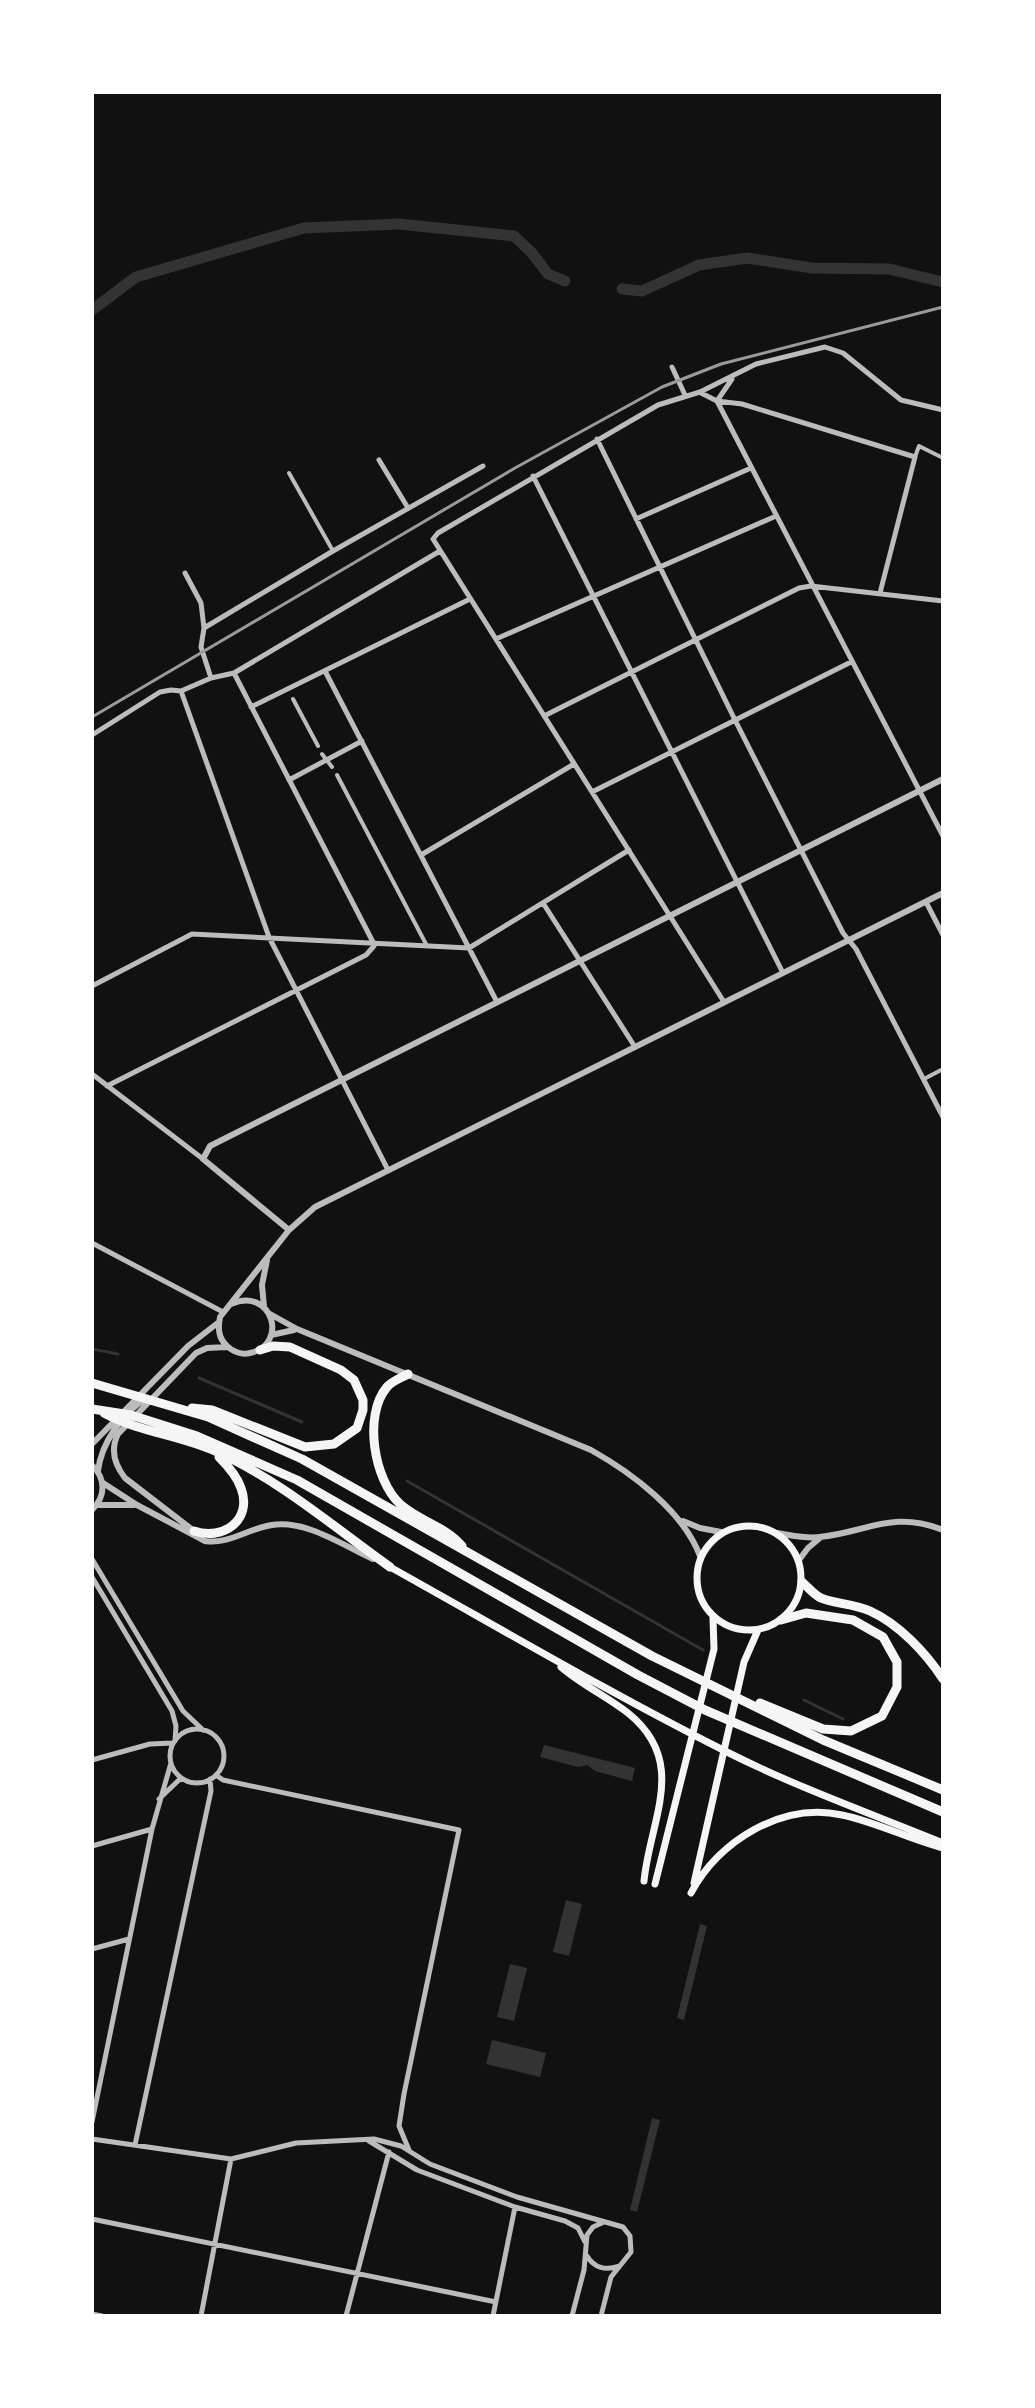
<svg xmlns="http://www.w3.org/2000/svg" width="1035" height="2408" font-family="Rubik,sans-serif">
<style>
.water{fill:#333}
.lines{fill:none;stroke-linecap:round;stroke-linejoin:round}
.stream{stroke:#333;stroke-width:3}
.canal{stroke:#333;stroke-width:11}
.pedestrian{stroke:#bcbcbc;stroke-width:4}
.minor{stroke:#bcbcbc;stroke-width:5}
.tertiary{stroke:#bcbcbc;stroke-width:6}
.secondary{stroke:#f5f5f5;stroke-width:7}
.trunk{stroke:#f5f5f5;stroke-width:9}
.rail{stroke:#9a9a9a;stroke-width:3}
</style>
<rect width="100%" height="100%" fill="#111"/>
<path class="water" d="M544 1745 635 1768 632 1781 595 1771 587 1765 578 1767 540 1757Z
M566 1900 582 1904 569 1956 553 1952Z
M700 1924 707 1926 684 2020 677 2018Z
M510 1964 527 1968 514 2021 497 2017Z
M492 2040 546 2053 540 2077 486 2064Z
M652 2118 660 2120 637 2212 630 2210Z"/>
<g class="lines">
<path class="stream" d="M92 1349 118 1354
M199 1378 302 1422
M407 1481 703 1650
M804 1700 843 1719"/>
<path class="canal" d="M622 289 642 291 699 265 747 258 812 268 889 269 943 282
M92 310 136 277 304 228 399 224 514 236 532 253 548 274 565 281"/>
<path class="pedestrian" d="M915 457 919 446 943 458
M289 473 333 551
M293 699 318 746
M322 754 332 767
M337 775 427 946
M924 1079 943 1069"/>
<path class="minor" d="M672 367 685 395
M701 393 717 401 742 404 915 457 880 593
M717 401 943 836
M717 401 732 379
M597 439 736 722 843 933 856 949 943 1117
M379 460 408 508
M533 476 783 973
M636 519 751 468
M185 573 201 603 204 628
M496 639 776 516
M325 671 497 1002
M234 673 374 944
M211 678 201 647 204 628 333 551 483 466
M181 691 269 937 388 1170
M251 707 470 599
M544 716 799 588 811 586 943 601
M92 735 160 692 171 690 181 691 211 678 234 673 440 551
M289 780 362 741
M592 792 851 662
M421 855 574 764
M926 902 943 935
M543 903 635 1047
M92 986 192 934 469 948 629 850
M724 1002 433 539 438 533 658 405 700 392 756 364 825 347 843 353 901 400 943 410
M92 1074 203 1159
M107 1086 366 955 374 946
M92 1243 223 1312
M92 1559 183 1711 203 1730
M92 1577 172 1711 176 1726 175 1741
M170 1756a27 27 0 1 1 54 0a27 27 0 1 1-54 0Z
M92 1760 150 1744 173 1743
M216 1775 223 1780 459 1830 404 2094 399 2126 409 2150
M159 1799 181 1778
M92 1846 152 1829
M92 1949 129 1939
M92 2122 152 1829 171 1763
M92 2139 231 2159 296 2143 374 2139 401 2146 430 2164 517 2197 623 2227 630 2236 631 2252 611 2277 601 2316
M369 2141 417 2170 515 2207 565 2221 578 2228 585 2242
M135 2145 211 1791 210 1779
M92 2219 496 2302
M587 2256C594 2268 606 2271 619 2266
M92 2314 102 2316
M201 2316 231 2159
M346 2316 389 2152
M493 2316 515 2207
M572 2316 584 2270 587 2235 593 2227 604 2222"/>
<path class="tertiary" d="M289 1230 203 1159 210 1146 943 779
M231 1304C273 1286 289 1345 250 1353 242 1355 233 1352 227 1346 218 1338 218 1328 220 1317L289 1230 315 1207 943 893
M264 1307 262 1285 267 1260
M270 1314 297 1329 591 1450C632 1473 683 1511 700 1556
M271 1335 294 1330
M92 1444 188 1346 219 1322
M92 1465C106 1479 106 1496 92 1510
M98 1471C101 1444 123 1411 147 1398
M103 1483 137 1505 205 1541C228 1545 249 1528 272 1525 307 1520 342 1545 373 1559
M97 1505H134
M683 1521 700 1528 721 1532
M194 1531 125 1478C114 1464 110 1450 118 1434L196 1353 207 1348 227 1347
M777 1533C791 1535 805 1539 820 1537 867 1532 893 1510 943 1530
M799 1560 808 1548 821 1537"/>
<path class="secondary" d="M697 1578a52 52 0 1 1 104 0a52 52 0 1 1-104 0Z
M390 1567C503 1630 615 1696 731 1754 799 1788 872 1814 943 1843
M561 1667C582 1685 606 1696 628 1713 689 1762 650 1819 644 1881
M694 1883 744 1662 758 1630
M655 1884 714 1649 713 1618
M691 1893C718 1841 782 1802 842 1815 876 1822 909 1839 943 1848"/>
<path class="trunk" d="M408 1374C401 1378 392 1381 387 1387 363 1415 374 1480 400 1504 419 1521 445 1526 462 1546
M92 1383 208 1417 302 1459 652 1656 823 1740 943 1790
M192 1408 212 1410 305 1447 334 1444 357 1428 363 1410V1400L354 1380 341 1370 290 1347 273 1346 260 1350
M92 1409 131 1415 197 1436 297 1480 638 1675 705 1710 943 1812
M104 1413C139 1432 179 1435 215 1451 278 1479 334 1527 390 1567
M194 1531C223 1541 253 1520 241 1488 237 1476 228 1466 219 1457
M802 1582C807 1586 814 1595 821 1598 831 1603 855 1604 870 1611 899 1624 926 1653 943 1679
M760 1703 823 1729 851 1731 882 1716 897 1687V1662L883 1637 853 1620 806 1613 781 1620"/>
<path class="rail" d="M92 717 515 468 662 387 721 364 943 307"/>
</g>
<rect width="1035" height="2408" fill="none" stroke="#ffffff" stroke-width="188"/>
</svg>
